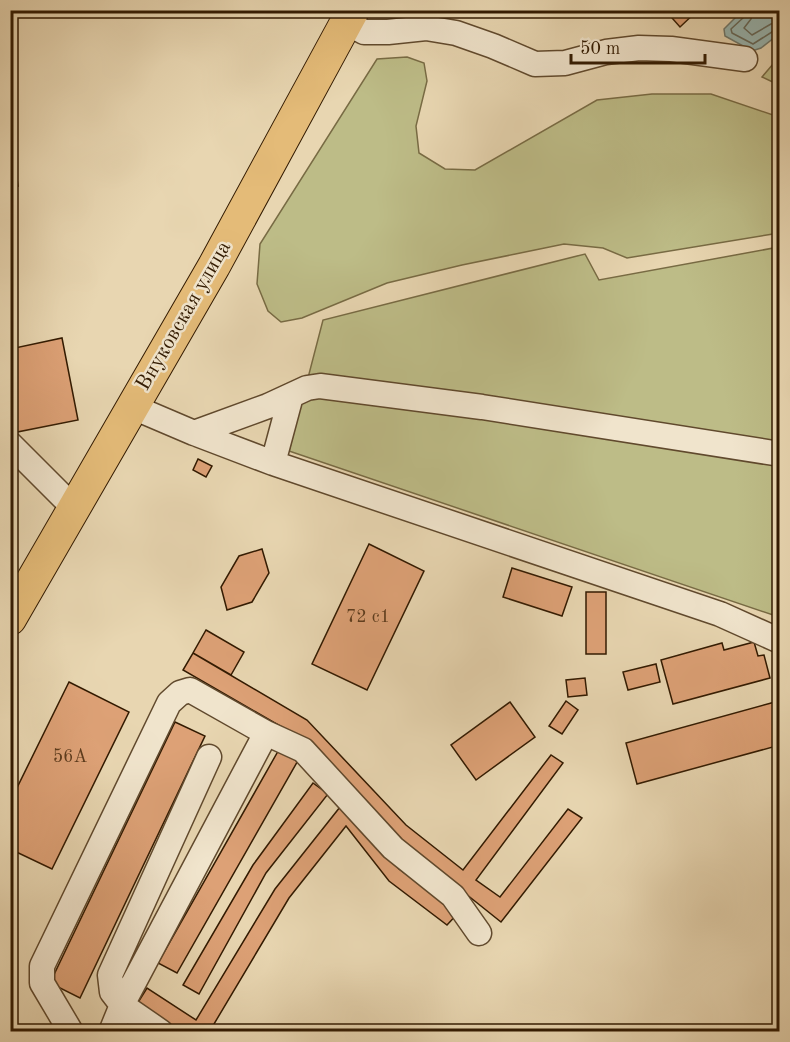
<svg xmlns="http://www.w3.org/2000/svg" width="790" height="1042" font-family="'Old Standard TT',serif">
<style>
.green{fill:#bdbc87;stroke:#786b44;stroke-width:1.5}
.water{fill:#98b7b3;stroke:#6f786c;stroke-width:1.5}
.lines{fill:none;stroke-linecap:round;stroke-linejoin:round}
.shore{stroke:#65685a;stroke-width:1.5}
.building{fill:#dda176;stroke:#321a01;stroke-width:1.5}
.minor-casing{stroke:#60492d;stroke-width:27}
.major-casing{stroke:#321a01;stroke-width:34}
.minor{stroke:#f0e4cc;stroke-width:24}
.major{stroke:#e4bb78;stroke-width:32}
.labels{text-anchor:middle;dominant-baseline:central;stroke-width:5;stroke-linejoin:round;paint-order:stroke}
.number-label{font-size:18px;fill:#5d3c1e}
.street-label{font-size:21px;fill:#321a01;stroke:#f0e4cc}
</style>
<rect width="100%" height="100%" fill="#e8d6b1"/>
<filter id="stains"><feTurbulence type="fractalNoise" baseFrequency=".00333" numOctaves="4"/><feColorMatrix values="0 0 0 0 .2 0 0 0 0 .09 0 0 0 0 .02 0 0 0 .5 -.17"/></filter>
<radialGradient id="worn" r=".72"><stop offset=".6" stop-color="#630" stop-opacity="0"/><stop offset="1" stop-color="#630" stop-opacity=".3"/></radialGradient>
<path class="green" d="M407 57 424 63 427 81 416 126 419 153 445 169 475 170 597 100 652 94H711L779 117V233L627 258 603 248 564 244 462 265 387 283 302 318 281 322 268 311 257 284 260 244 377 59Z
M779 57V85L762 77Z
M779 247V617L289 451 323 320 585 254 599 280Z"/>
<path class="water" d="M742 11H779V34L761 48 752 51 725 36 724 29Z"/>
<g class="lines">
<path class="shore" d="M745 10 744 17 731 29 732 33 753 44 775 30H780
M753 10 751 19 744 28 752 35 771 24 780 22"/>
</g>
<path class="building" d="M665 10H698L680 27Z
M10 127 18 186 10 187Z
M62 338 78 420 12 433 10 424V349Z
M198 459 212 466 206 477 193 470Z
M369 544 424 571 367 690 312 664Z
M262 549 269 573 252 602 227 610 221 587 239 556Z
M512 568 572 587 562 616 503 597Z
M586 592H606V654H586Z
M206 630 244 652 231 675 193 653Z
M754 642 758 656 764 655 770 678 673 704 661 660 722 643 724 650Z
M193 653 307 720 406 825 463 870 551 755 563 763 476 880 500 897 568 809 582 818 501 922 396 838 296 735 183 670Z
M656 664 660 682 628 690 623 672Z
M585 678 587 695 568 697 566 680Z
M69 682 129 712 52 869 10 849V802Z
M566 701 578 710 562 734 549 726Z
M510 702 535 737 476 780 451 745Z
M775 702 780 718V745L637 784 626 743Z
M175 722 205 736 80 998 50 983Z
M281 746 300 757 177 973 158 963Z
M313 783 328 794 266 873 199 994 183 985 253 865Z
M344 802 399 869 459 912 447 925 389 881 346 826 289 898 211 1029 216 1032H179L137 1004 147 988 196 1020 275 889Z"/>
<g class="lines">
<g class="minor-casing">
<path id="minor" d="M348 23 364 32H388L426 28 456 33 493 46 535 64 565 63 606 52 639 48 671 49 745 59
M133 407 194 433 273 463 720 614 780 641
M194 433 268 406 307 388 320 386 482 407 780 454
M10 444 74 508
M273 463 291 396
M71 1032 42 983V966L169 703 180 693 190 690 266 733 303 750 393 848 453 896 479 933
M111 1032 122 1005 266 733
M161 1032 122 1005 112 992 110 975 209 757"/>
</g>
<g class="major-casing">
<path id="major" d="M10 619 214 266 353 10"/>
</g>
<use href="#minor" class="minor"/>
<use href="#major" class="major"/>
</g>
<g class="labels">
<g class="number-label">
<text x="368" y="617">72 с1</text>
<text x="70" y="757">56А</text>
</g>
<g class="street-label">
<text transform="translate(184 316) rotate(-60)">Внуковская улица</text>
</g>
</g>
<rect width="790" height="1042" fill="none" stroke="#e8d6b1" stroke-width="36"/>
<rect x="12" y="12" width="766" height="1018" fill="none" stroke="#321a01" stroke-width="3"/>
<rect x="18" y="18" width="754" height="1006" fill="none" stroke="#321a01" stroke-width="1.5"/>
<path d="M571 54v9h134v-9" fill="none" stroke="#321a01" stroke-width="3"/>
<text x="580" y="54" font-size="18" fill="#321a01" stroke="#f0e4cc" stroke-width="4.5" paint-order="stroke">50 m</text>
<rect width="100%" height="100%" filter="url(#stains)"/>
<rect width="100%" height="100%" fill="url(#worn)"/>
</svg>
